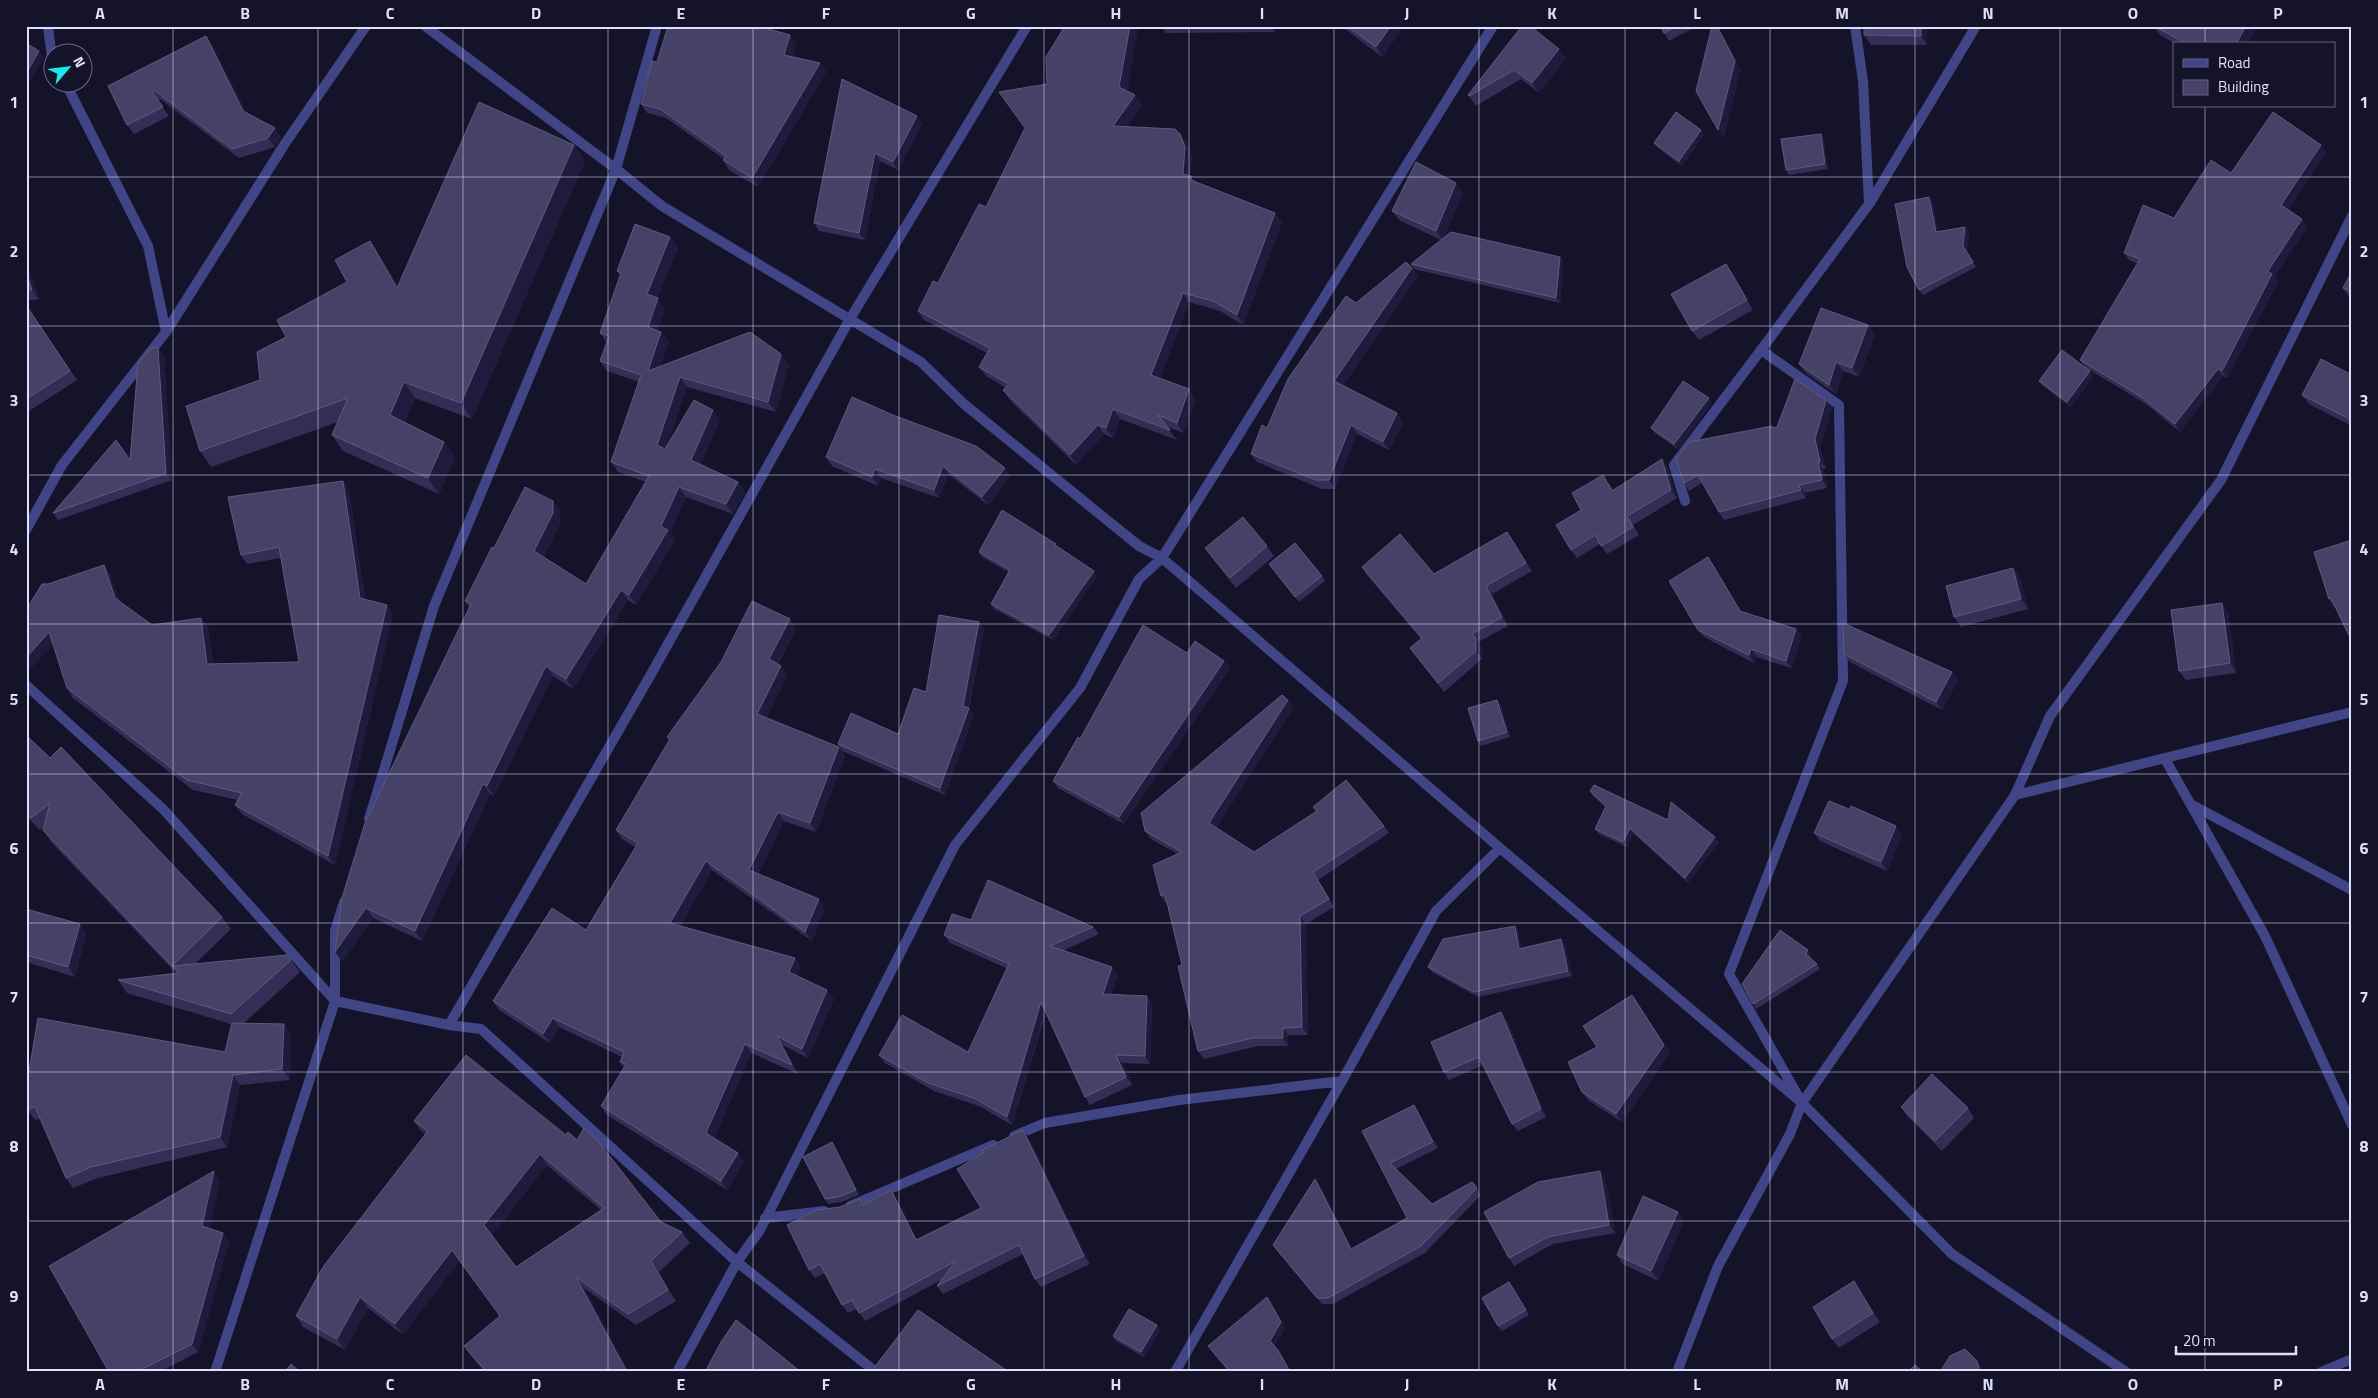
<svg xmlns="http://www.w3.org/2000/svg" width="2378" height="1398" font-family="'Titillium Web',sans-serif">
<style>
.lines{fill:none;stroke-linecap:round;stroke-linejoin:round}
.street{stroke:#424585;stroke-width:10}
.wall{fill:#332e56;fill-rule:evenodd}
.shaded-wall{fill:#1f1b3d}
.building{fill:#464167;stroke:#5e5a7f;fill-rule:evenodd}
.grid{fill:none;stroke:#e0dffc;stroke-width:1;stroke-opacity:0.55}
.neatline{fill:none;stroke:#e0dffc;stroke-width:2}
.grid-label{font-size:16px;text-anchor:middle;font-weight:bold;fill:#e0dffc}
</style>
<rect width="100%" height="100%" fill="#15132a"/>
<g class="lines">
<path class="street" d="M48 26 52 58
M425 26 616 169 662 206 921 362 964 404 1139 546 1162 558 1500 848
M65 82 148 246 166 332
M1870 203 1976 26
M1685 501 1674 465 1761 350
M26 530 62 465 166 332 284 145 366 26
M26 685 163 809 335 1001 449 1025 481 1029 737 1262 677 1372
M2165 759 2265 936 2352 1125
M2015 795 2050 716 2221 480 2352 216
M2192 805 2352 890
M369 819 434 606 616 169 657 26
M449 1025 650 676 850 319 1027 26
M1802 1103 1952 1254 2126 1372
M1014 1136 1045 1123 1179 1100 1342 1081 1436 911 1500 848 1802 1103 2015 795 2352 712
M850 1206 993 1145
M765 1218 824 1211
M215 1372 335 1001V931L344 902
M876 1372 737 1262 760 1230 955 845 1080 688 1139 579 1162 558 1493 26
M1175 1372 1342 1081
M1677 1372 1718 1266 1790 1134 1802 1103 1729 974 1843 681 1839 405 1761 350 1869 204 1863 81 1855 26
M2321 1372 2352 1359"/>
</g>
<path class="wall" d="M668 26H762V27L790 35 796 44 793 57 820 63 826 72 758 187 729 170 723 160 724 159 666 118 647 113 641 104 657 62Z
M1138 26 1127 91 1142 105 1126 127 1187 143 1192 157 1190 176 1195 182 1282 222 1243 325 1220 311 1189 302 1160 378 1196 399 1183 433 1166 426 1177 440 1120 419 1113 438 1104 434 1076 465 1010 400 1003 390 1006 388 986 376 979 367 987 353 924 320 918 311 938 283 986 207 1047 84Z
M1161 26H1274L1275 32 1166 33Z
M1342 26H1404L1382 57 1344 28Z
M1522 26 1559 49 1566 58 1539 93 1521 79 1476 106 1468 95Z
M1660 26H1697L1669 41Z
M1927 26V45H1871L1864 35Z
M2154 26 2248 44H2176L2160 35Z
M206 36 212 45 246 112 281 137 275 147 239 158 160 99 158 101 169 116 134 134 127 125 108 86Z
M842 79 922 124 898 170 880 161 865 240 819 231 814 223Z
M1821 134 1824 139 1828 169 1789 175 1786 170Z
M1704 135 1682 166 1658 148 1654 143Z
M574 145 585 161 472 419 415 398 405 422 444 442 455 458 439 494 343 451 332 435 338 422 211 467 200 451 260 380 286 337 347 282 370 241 381 257 398 286Z
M2321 145 2326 153 2288 210 2302 219 2307 227 2274 277 2278 282 2227 378 2223 376 2180 432 2146 404 2088 369 2093 376 2071 407 2042 385 2039 381 2085 367 2080 360 2137 263 2130 261 2124 253 2174 218 2231 173Z
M1463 193 1444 237 1560 257 1563 262 1560 303 1414 269 1411 264 1441 240 1399 220 1392 211Z
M1933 202 1938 231 1969 232 1967 251 1976 267 1923 295 1919 290Z
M670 237 678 248 657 298 665 309 657 330 661 332 669 342 660 366 789 364 776 412 687 387 667 445 720 420 700 465 738 482 745 492 733 514 686 497 670 533 675 540 636 605 628 600 573 689 553 676 494 796 490 794 422 941 373 918 342 962 469 607 465 601 494 548 560 511V523L544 557 586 584 646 482 618 472 611 462 639 382 607 371 600 361 607 343 600 333 620 275 617 271Z
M26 261 39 299 26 301Z
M1412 268 1418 276 1343 385 1403 422 1389 450 1357 434 1335 489H1322L1257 462 1251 454 1267 428 1356 303Z
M2352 271V298L2349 297 2343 288Z
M1733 273 1753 310 1699 340 1692 331Z
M26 305 77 380 26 413Z
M1875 335 1859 377 1843 371 1836 394 1806 373 1799 364Z
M164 356 172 480 58 520 53 513 130 460Z
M2352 375V426L2309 404 2302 395Z
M852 397 1010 476 988 505 948 474 939 498 881 478 878 486 832 466 826 457Z
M1712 403 1678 449 1655 433 1651 428Z
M1832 408 1820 447 1826 468 1823 469 1827 488 1805 493 1806 498 1724 520 1719 512 1702 483 1689 491 1684 483 1772 426 1774 428Z
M1662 459 1668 468 1677 498 1633 525 1639 535 1607 554 1600 544 1577 558 1571 550 1581 510 1609 483 1613 490Z
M343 481 349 491 365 599 393 614 335 865 242 814 235 805 238 800 193 790 73 698 67 688 104 565 110 575 119 601 152 625 201 618 208 627 213 664 299 662 281 558 247 564 241 555Z
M1513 540 1532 571 1492 594 1508 626 1478 642 1482 647V659L1444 692 1410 648 1421 639 1367 575 1362 567 1434 574Z
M1267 546 1274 556 1236 588 1212 558 1205 548Z
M1059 548 1097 576 1053 640 994 609 991 604 1008 572 982 557 979 552Z
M2314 552 2335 607H2334L2329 599Z
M1708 557 1741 611 1802 636 1791 668 1757 657 1754 663 1704 637 1698 630Z
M1269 564 1322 576 1325 581 1299 602Z
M2013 568 2020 578 2028 609 1961 627 1954 617Z
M2228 612 2236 673 2186 680 2179 671Z
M790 619 796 628 778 664 788 675 766 718 845 756 816 832 784 821 758 874 825 908 812 941 712 870 680 926 795 958 801 967 797 976 834 999 808 1058 783 1045 798 1074 751 1053 714 1139 744 1162 727 1190 607 1115 601 1106 624 1068 620 1062 622 1057 559 1027 550 1043 499 1010 493 1001 586 930 635 847 622 839 616 830 669 740 667 737Z
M979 622 984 629 969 708 974 715 945 795 842 751 838 744 898 734 926 692Z
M1187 653 1230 668 1124 824 1058 788 1053 781 1080 739Z
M1844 654 1952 672 1958 680 1942 710 1850 662Z
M1288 700 1293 708 1216 828 1254 852 1316 812 1313 807 1384 826 1389 833 1318 880 1334 907 1306 924 1308 1035H1288V1046H1258L1204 1059 1198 1051 1182 965 1167 903 1166 904 1161 896 1178 854 1151 839 1145 831Z
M1501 705 1510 737 1481 746 1478 741Z
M26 735 50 758 222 917 231 929 195 964 291 960 300 972 244 1023 291 1034 290 1080 240 1085 227 1147 98 1178 73 1188 66 1178 40 1119 35 1120 27 1110 225 1052 231 1024 127 993 118 980 176 973 51 842 43 830V828L40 830 26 816Z
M1590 791 1668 820 1719 842 1688 883 1633 833 1627 847 1599 834 1595 829 1605 807 1593 796Z
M1849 809 1902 835 1887 871 1820 841 1814 833Z
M26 909 80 924 86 934 75 977 26 962Z
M971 920 1093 927 1099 934 1063 951 1118 975 1111 994 1152 1003 1150 1064 1122 1063 1132 1085 1090 1105 1085 1097 1046 1012 1012 1125 979 1106 934 1091 885 1063 879 1055 968 1052 1006 968 950 943 944 935Z
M1515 926 1518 931 1521 948 1565 944 1572 976 1478 997 1432 972 1428 967Z
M1812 955 1810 958 1817 964 1820 969 1756 1009 1753 1004Z
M1632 995 1670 1053 1622 1122 1588 1100 1582 1092 1597 1047Z
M1507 1020 1546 1117 1518 1131 1512 1124 1483 1065 1449 1080 1444 1072Z
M466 1055 661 1222 682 1232 690 1243 659 1272 676 1301 636 1325 584 1288 629 1372H485L472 1357 464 1346 500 1316 459 1261 403 1335 368 1308 345 1350 303 1327 296 1316 426 1134 422 1132 414 1121ZM547 1165 601 1210 516 1267 492 1235Z
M1901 1107 1968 1108 1974 1118 1942 1151 1907 1116Z
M1418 1111 1438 1148 1396 1169 1432 1204 1472 1182 1481 1195 1425 1253 1333 1304H1322L1273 1245 1315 1179 1319 1185 1352 1249 1407 1218 1362 1131Z
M1023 1130 1029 1138 1090 1264 1041 1287 1035 1279 1023 1254 943 1294 937 1286 941 1280 865 1321 857 1309 848 1313 842 1305 825 1273 815 1278 809 1270 840 1207 860 1199 864 1204 891 1190 897 1199 917 1240 981 1208Z
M832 1142 835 1147 859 1195 841 1202 828 1204 825 1199Z
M1605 1178 1615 1233 1553 1244 1514 1266 1509 1258Z
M220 1180 210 1228 223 1233 229 1242 198 1352 160 1372H109Z
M1684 1221 1658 1281 1623 1264 1617 1255Z
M1854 1281 1880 1322 1839 1348 1832 1339Z
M1512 1286 1529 1315 1502 1331 1498 1326Z
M1271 1303 1285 1328 1274 1346 1282 1356 1291 1372H1229L1208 1346Z
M1157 1325 1160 1330 1144 1357 1116 1341 1113 1336Z"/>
<path class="shaded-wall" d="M572 26H577L575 30Z
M1130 26H1138L1126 97 1119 87Z
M1271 26H1274L1275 32Z
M1391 26H1404L1382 57 1376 47Z
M1717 26H1718L1720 30 1741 70 1724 139 1718 130Z
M1921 26H1927V45L1921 36Z
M2246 26H2257L2248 44H2236Z
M790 35 796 44 791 64 784 55Z
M206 36 212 45 250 120 243 111Z
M1559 49 1566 58 1539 93 1532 83Z
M39 51 44 58 26 88V74Z
M820 63 826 72 758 187 752 178Z
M1135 95 1142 105 1119 136 1113 126Z
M917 116 922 124 898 170 893 162Z
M275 128 281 137 275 147 268 138Z
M1701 130 1704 135 1682 166 1679 161Z
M1180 134 1187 143 1192 157 1189 183 1183 174Z
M1821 134 1824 139 1828 169 1825 164Z
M574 145 585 161 472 419 461 403Z
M2321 145 2326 153 2286 213 2281 205Z
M875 153 880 161 865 240 859 233Z
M1456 183 1463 193 1443 240 1436 231Z
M1929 197 1933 202 1939 237 1936 232Z
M1275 213 1282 222 1243 325 1237 315Z
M2302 219 2307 227 2274 277 2278 282 2227 378 2222 371 2268 271Z
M1965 227 1969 232 1967 251 1976 267 1963 246Z
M670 237 678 248 654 305 647 294Z
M370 241 381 257 408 304 397 288Z
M1560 257 1563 262 1560 303 1556 298Z
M26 261 39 299 32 290 26 272Z
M1726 264 1733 273 1753 310 1747 300Z
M1412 268 1418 276 1340 389 1334 381Z
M1183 293 1189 302 1158 385 1151 375Z
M658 298 665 309 655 337 648 327Z
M1868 325 1875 335 1859 377 1852 368Z
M661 332 669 342 655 381 648 371Z
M158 348 164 356 172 480 166 473Z
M781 354 789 364 776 412 768 402Z
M1836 362 1843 371 1836 394 1829 385Z
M2218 369 2223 376 2180 432 2175 424Z
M2090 371 2093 376 2071 407 2067 402Z
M680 377 687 387 664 455 657 445Z
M404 382 415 398 401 431 390 415Z
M1189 389 1196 399 1183 433 1177 423Z
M1709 398 1712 403 1678 449 1674 444Z
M1826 400 1832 408 1820 447 1826 468 1820 461 1815 439Z
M1113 409 1120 419 1113 438 1106 428Z
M713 410 720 420 698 471 691 460Z
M1397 413 1403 422 1389 450 1383 442Z
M1098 425 1104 434 1076 465 1070 455Z
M1351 425 1357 434 1335 489 1329 480Z
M444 442 455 458 439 494 428 478Z
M1662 459 1668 468 1677 498 1671 490Z
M1818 461 1823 469 1827 488 1822 480Z
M943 466 948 474 939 498 934 490Z
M1005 468 1010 476 988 505 982 497Z
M875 469 881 478 878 486 872 477Z
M343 481 349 491 366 608 360 598Z
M738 482 745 492 733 514 726 504Z
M1799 485 1805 493 1806 498 1801 490Z
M679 487 686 497 670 533 675 540 636 605 629 595Z
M553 501 560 511V523L542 561 534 551Z
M1507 532 1513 540 1532 571 1526 563Z
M1708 557 1713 564 1746 618 1740 611Z
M104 565 110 575 121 608 115 598Z
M2013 568 2020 578 2028 609 2021 599Z
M1094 571 1097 576 1053 640 1049 635Z
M1486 586 1492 594 1508 626 1502 617Z
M621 590 628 600 573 689 566 679Z
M2222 603 2228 612 2236 673 2230 663Z
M387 605 393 614 335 865 328 856Z
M201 618 208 627 214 674 207 664Z
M790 619 796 628 775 668 769 659Z
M979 622 984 629 968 709 969 708 974 715 945 795 940 788 963 706Z
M1796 629 1802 636 1791 668 1786 661Z
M49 632 56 641 26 674V658Z
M1476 639 1482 647V659L1476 651Z
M1751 649 1757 657 1754 663 1749 655Z
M1224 661 1230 668 1124 824 1119 817Z
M546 666 553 676 494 796 487 786Z
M781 666 788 675 763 723 757 714Z
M1952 672 1958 680 1942 710 1936 702Z
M1288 700 1293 708 1214 831 1209 823Z
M1497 700 1501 705 1510 737 1507 732Z
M839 747 845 756 816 832 810 823Z
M483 784 490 794 422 941 415 931Z
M778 812 784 821 755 879 749 870Z
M1896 826 1902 835 1887 871 1881 862Z
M1630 828 1633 833 1627 847 1623 842Z
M1715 837 1719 842 1688 883 1685 878Z
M706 861 712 870 676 932 670 923Z
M819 899 825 908 812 941 805 932Z
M366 908 373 918 342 962 335 952Z
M1300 916 1306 924 1308 1035 1302 1027Z
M80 924 86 934 75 977 68 967Z
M1515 926 1518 931 1522 954 1519 949Z
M1561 939 1565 944 1572 976 1568 971Z
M1808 950 1812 955 1809 959 1806 954Z
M795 958 801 967 795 981 789 972Z
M1112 967 1118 975 1109 1002 1103 994Z
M827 990 834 999 808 1058 802 1049Z
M1632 995 1670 1053 1622 1122 1616 1114Z
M1147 996 1152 1003 1150 1064 1145 1056Z
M1041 1002 1046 1009 1012 1125 1007 1117Z
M1501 1012 1507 1020 1546 1117 1541 1109Z
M553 1018 559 1027 550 1043 543 1034Z
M284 1024 291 1034 290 1080 282 1069Z
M1283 1028 1288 1035V1046L1283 1038Z
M777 1036 783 1045 798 1074 792 1065Z
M745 1044 751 1053 713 1142 706 1133Z
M1116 1055 1122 1063 1132 1085 1126 1077Z
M233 1075 240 1085 227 1147 220 1137Z
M1414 1105 1418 1111 1438 1148 1433 1142Z
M1023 1130 1029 1138 1090 1264 1084 1256Z
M832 1142 835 1147 859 1195 856 1190Z
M738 1153 744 1162 727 1190 721 1181Z
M540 1154 547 1165 492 1236 484 1225Z
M214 1171 220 1180 209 1235 202 1226Z
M1600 1171 1605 1178 1615 1233 1609 1225Z
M1315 1179 1319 1185 1355 1256 1351 1249Z
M891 1190 897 1199 922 1249 916 1240Z
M1678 1212 1684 1221 1658 1281 1651 1271Z
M223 1233 229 1242 198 1352 192 1344Z
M452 1250 459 1261 403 1335 395 1324Z
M651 1261 659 1272 676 1301 668 1290Z
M576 1277 584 1288 629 1372H627Z
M1854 1281 1860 1291 1880 1322 1873 1313Z
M360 1297 368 1308 345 1350 337 1339Z
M1267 1297 1285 1328 1274 1347 1270 1341Z
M1157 1325 1160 1330 1144 1357 1141 1352Z
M1977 1361 1981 1366 1982 1372H1980Z"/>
<path class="building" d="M668 26H758L790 35 784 55 820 63 752 178 723 160 726 156 660 109 641 104 652 61 657 62Z
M1065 26H1130L1119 87 1135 95 1113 126 1175 129 1180 134 1185 147 1183 174 1191 176V180L1275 213 1237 315 1213 301 1183 293 1151 375 1189 389 1177 423 1158 415 1170 430 1113 409 1106 428 1098 425 1070 455 1003 390 1009 384 979 367 990 348 918 311 933 281 938 283 979 204 986 207 1025 128 999 92 1047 84 1046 57Z
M1347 26H1391L1376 47Z
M1522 26H1530L1559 49 1532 83 1514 70 1469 96 1468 95Z
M1660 26H1677L1664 33Z
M1712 26H1717L1735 61 1718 130 1696 91Z
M1864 26H1921V36L1864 35Z
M2154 26H2246L2236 44H2187Z
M206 36 243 111 275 128 268 138 232 149 154 90 152 92 163 107 127 125 108 86Z
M26 43 39 51 26 74Z
M842 79 917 116 893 162 875 153 859 233 814 223Z
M479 102 574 145 461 403 404 382 390 415 444 442 428 478 332 435 348 398 200 451 186 406 260 380 257 352 286 337 277 320 347 282 335 260 370 241 397 288Z
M1676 112 1701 130 1679 161 1654 143Z
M2273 112 2321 145 2281 205 2302 219 2268 271 2272 274 2222 371 2218 369 2175 424 2140 396 2080 360 2140 259 2124 253 2143 205 2174 218 2211 160 2231 173Z
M1821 134 1825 164 1786 170 1781 139Z
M1416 162 1456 183 1436 231 1392 211Z
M1929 197 1936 232 1965 227 1963 246 1973 262 1919 290 1907 267 1895 204Z
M635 224 670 237 647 294 658 298 648 327 661 332 648 371 750 332 781 354 768 402 680 377 657 445 665 449 694 400 713 410 691 460 738 482 726 504 679 487 661 526 668 530 629 595 621 590 566 679 546 666 487 786 483 784 415 931 366 908 335 952 342 898 365 823 471 604 465 601 492 547 494 548 525 487 553 501V513L534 551 586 584 649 476 611 462 641 375 600 361 609 336 600 333 621 273 617 271Z
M1451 232 1560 257 1556 298 1411 264Z
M1406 262 1412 268 1334 381 1397 413 1383 442 1351 425 1329 480H1316L1251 454 1262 425 1267 428 1288 379 1346 296 1356 303Z
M1726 264 1747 300 1692 331 1671 294Z
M2352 271V292L2343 288Z
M26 272 32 290H26Z
M26 305 70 371 26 399Z
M1821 308 1868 325 1852 368 1836 362 1829 385 1799 364Z
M151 348H158L166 473 53 513 116 440 130 460 138 364Z
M2062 350 2090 371 2067 402 2039 381Z
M2321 359 2352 375V420L2302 395Z
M1795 379 1826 400 1815 439 1820 461H1818L1822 480 1799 485 1801 490 1719 512 1698 475 1684 483 1676 459 1689 442 1772 426 1773 428 1777 427Z
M1683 381 1709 398 1674 444 1651 428Z
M852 397 893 415 976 446 1005 468 982 497 943 466 934 490 875 469 872 477 826 457Z
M1662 459 1671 490 1627 516 1633 527 1601 546 1595 535 1571 550 1556 525 1581 510 1572 493 1603 475 1612 491Z
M343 481 360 598 387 605 328 856 235 805 242 793 187 780 67 688 49 632 26 658V610L42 584H48L104 565 115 598 152 625 201 618 207 664 299 662 279 547 241 555 228 497Z
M1002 510 1056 544 1055 545 1094 571 1049 635 991 604 1010 570 979 552Z
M1243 517 1267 546 1230 578 1205 548Z
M1507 532 1526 563 1486 586 1502 617 1472 634 1476 639V651L1438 683 1410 648 1422 638 1362 567 1400 534 1434 574Z
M2352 540V642L2331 598 2329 599 2314 552Z
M1295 543 1322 576 1295 597 1269 564Z
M1708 557 1740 611 1796 629 1786 661 1751 649 1749 655 1698 630 1669 581Z
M2013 568 2021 599 1954 617 1946 586Z
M752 601 790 619 769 659 781 666 757 714 839 747 810 823 778 812 749 870 819 899 805 932 706 861 670 923 795 958 789 972 827 990 802 1049 777 1036 792 1065 745 1044 706 1133 738 1153 721 1181 601 1106 626 1064 620 1062 624 1052 553 1018 543 1034 493 1001 552 908 586 930 638 843 616 830 670 739 667 737 721 662Z
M2222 603 2230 663 2179 671 2171 610Z
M939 615 979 622 963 706 969 708 940 788 838 744 851 713 898 734 914 688 926 692Z
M1843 623 1952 672 1936 702 1844 654Z
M1143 625 1187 653 1195 641 1224 661 1119 817 1053 781 1078 737 1080 739Z
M1282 695 1288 700 1209 823 1254 852 1317 811 1313 807 1346 780 1384 826 1313 872 1329 899 1300 916 1302 1027 1283 1028V1038H1253L1198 1051 1178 966 1182 965 1165 894 1161 896 1153 865 1182 852 1145 831 1141 813Z
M1497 700 1507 732 1478 741 1468 708Z
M26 735 50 758 61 747 222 917 172 966 43 830 50 803 31 818 26 813Z
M1594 785 1668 820 1671 802 1715 837 1685 878 1630 828 1623 842 1595 829 1606 806 1590 791Z
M1829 801 1849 809 1851 806 1896 826 1881 862 1814 833Z
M988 880 1093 927 1050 946 1112 967 1103 994 1147 996 1145 1056 1116 1055 1126 1077 1085 1097 1041 1002 1007 1117 974 1098 928 1083 879 1055 902 1015 968 1052 1009 964 944 935 952 914 971 920Z
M26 909 80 924 68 967 26 955Z
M1515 926 1519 949 1561 939 1568 971 1474 992 1428 967 1443 939Z
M1780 930 1808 950 1806 954 1817 964 1753 1004 1742 984Z
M287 955 291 960 231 1014 118 980 179 973 172 966Z
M1632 995 1664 1045 1616 1114 1582 1092 1568 1062 1597 1047 1583 1026Z
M1501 1012 1541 1109 1512 1124 1479 1057 1444 1072 1431 1042Z
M38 1018 225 1052 232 1023 284 1024 282 1069 233 1075 220 1137 91 1167 66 1178 35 1107 27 1110 26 1107V1078L28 1077Z
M466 1055 566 1135 568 1132 577 1140 584 1128 598 1141 661 1222 682 1232 651 1261 668 1290 628 1314 576 1277 627 1372H486L464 1346 500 1316 452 1250 395 1324 360 1297 337 1339 296 1316 323 1267 428 1131 414 1121ZM540 1154 604 1208 516 1267 484 1225Z
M1932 1074 1968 1108 1935 1141 1901 1107Z
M1414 1105 1433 1142 1390 1163 1432 1204 1472 1182 1477 1188 1421 1246 1328 1298H1317L1273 1245 1315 1179 1351 1249 1407 1218 1362 1131Z
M1023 1130 1084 1256 1035 1279 1019 1245 937 1286 956 1261 859 1313 852 1300 842 1305 820 1264 809 1270 787 1225 817 1210 840 1207 860 1199 863 1205 891 1190 916 1240 981 1208 957 1169 983 1153 982 1150Z
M832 1142 856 1190 838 1197 825 1199 803 1157Z
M214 1171 202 1226 223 1233 192 1344 136 1372H109L49 1266Z
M1600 1171 1609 1225 1548 1237 1509 1258 1484 1212 1538 1182Z
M1643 1196 1678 1212 1651 1271 1617 1255Z
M1854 1281 1873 1313 1832 1339 1813 1307Z
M1509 1282 1526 1310 1498 1326 1482 1298Z
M1267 1297 1281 1322 1270 1341 1278 1350 1290 1372H1230L1208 1346Z
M1129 1309 1157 1325 1141 1352 1113 1336Z
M918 1310 1009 1372H984L983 1369 981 1372H871Z
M736 1320 801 1372H705L721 1342Z
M1965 1349 1977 1361 1980 1372H1940L1950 1356Z
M291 1364 300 1372H285Z
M1915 1365 1923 1372H1908Z"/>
<path class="grid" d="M173 26V1372M318 26V1372M463 26V1372M608 26V1372M753 26V1372M899 26V1372M1044 26V1372M1189 26V1372M1334 26V1372M1479 26V1372M1625 26V1372M1770 26V1372M1915 26V1372M2060 26V1372M2205 26V44M2205 106V1372M26 177H2352M26 326H2352M26 475H2352M26 624H2352M26 774H2352M26 923H2352M26 1072H2352M26 1221H2352"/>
<rect width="2378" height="1398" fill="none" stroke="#15132a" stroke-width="55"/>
<rect x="2173" y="42" width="162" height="65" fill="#15132a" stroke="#66657e"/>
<rect x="2183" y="59" width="25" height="8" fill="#424585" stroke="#66657e"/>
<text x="2218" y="68" font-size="15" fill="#e0dffc">Road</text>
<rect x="2183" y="80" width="25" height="15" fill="#464167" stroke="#66657e"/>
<text x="2218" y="92" font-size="15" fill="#e0dffc">Building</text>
<g transform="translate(68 68) rotate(62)"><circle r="24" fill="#15132a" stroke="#66657e"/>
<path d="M0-4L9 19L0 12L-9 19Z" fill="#1be8ec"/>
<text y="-8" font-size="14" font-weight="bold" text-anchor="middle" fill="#e0dffc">N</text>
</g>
<path d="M2176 1346v8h120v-8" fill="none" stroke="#e0dffc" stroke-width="2.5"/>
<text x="2183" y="1346" font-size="15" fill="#e0dffc" stroke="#15132a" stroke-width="4" paint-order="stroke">20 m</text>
<rect x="28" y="28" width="2322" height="1342" class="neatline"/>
<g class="grid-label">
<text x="100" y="19">A</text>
<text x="245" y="19">B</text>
<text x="390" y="19">C</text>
<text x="536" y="19">D</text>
<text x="681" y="19">E</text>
<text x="826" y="19">F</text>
<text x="971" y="19">G</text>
<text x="1116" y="19">H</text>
<text x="1262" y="19">I</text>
<text x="1407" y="19">J</text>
<text x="1552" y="19">K</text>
<text x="1697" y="19">L</text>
<text x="1842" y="19">M</text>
<text x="1988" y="19">N</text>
<text x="2133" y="19">O</text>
<text x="2278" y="19">P</text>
<text x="14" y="108">1</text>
<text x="2364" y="108">1</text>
<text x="14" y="257">2</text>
<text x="2364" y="257">2</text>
<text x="14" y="406">3</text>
<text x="2364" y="406">3</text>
<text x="14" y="555">4</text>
<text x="2364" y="555">4</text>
<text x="14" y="705">5</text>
<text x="2364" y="705">5</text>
<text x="14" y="854">6</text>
<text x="2364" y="854">6</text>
<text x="14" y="1003">7</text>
<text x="2364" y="1003">7</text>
<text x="14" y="1152">8</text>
<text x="2364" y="1152">8</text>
<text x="14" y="1302">9</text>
<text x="2364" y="1302">9</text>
<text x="100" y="1390">A</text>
<text x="245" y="1390">B</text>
<text x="390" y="1390">C</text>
<text x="536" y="1390">D</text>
<text x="681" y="1390">E</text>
<text x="826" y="1390">F</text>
<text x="971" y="1390">G</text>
<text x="1116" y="1390">H</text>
<text x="1262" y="1390">I</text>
<text x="1407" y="1390">J</text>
<text x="1552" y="1390">K</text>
<text x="1697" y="1390">L</text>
<text x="1842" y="1390">M</text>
<text x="1988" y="1390">N</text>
<text x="2133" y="1390">O</text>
<text x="2278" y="1390">P</text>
</g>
</svg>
